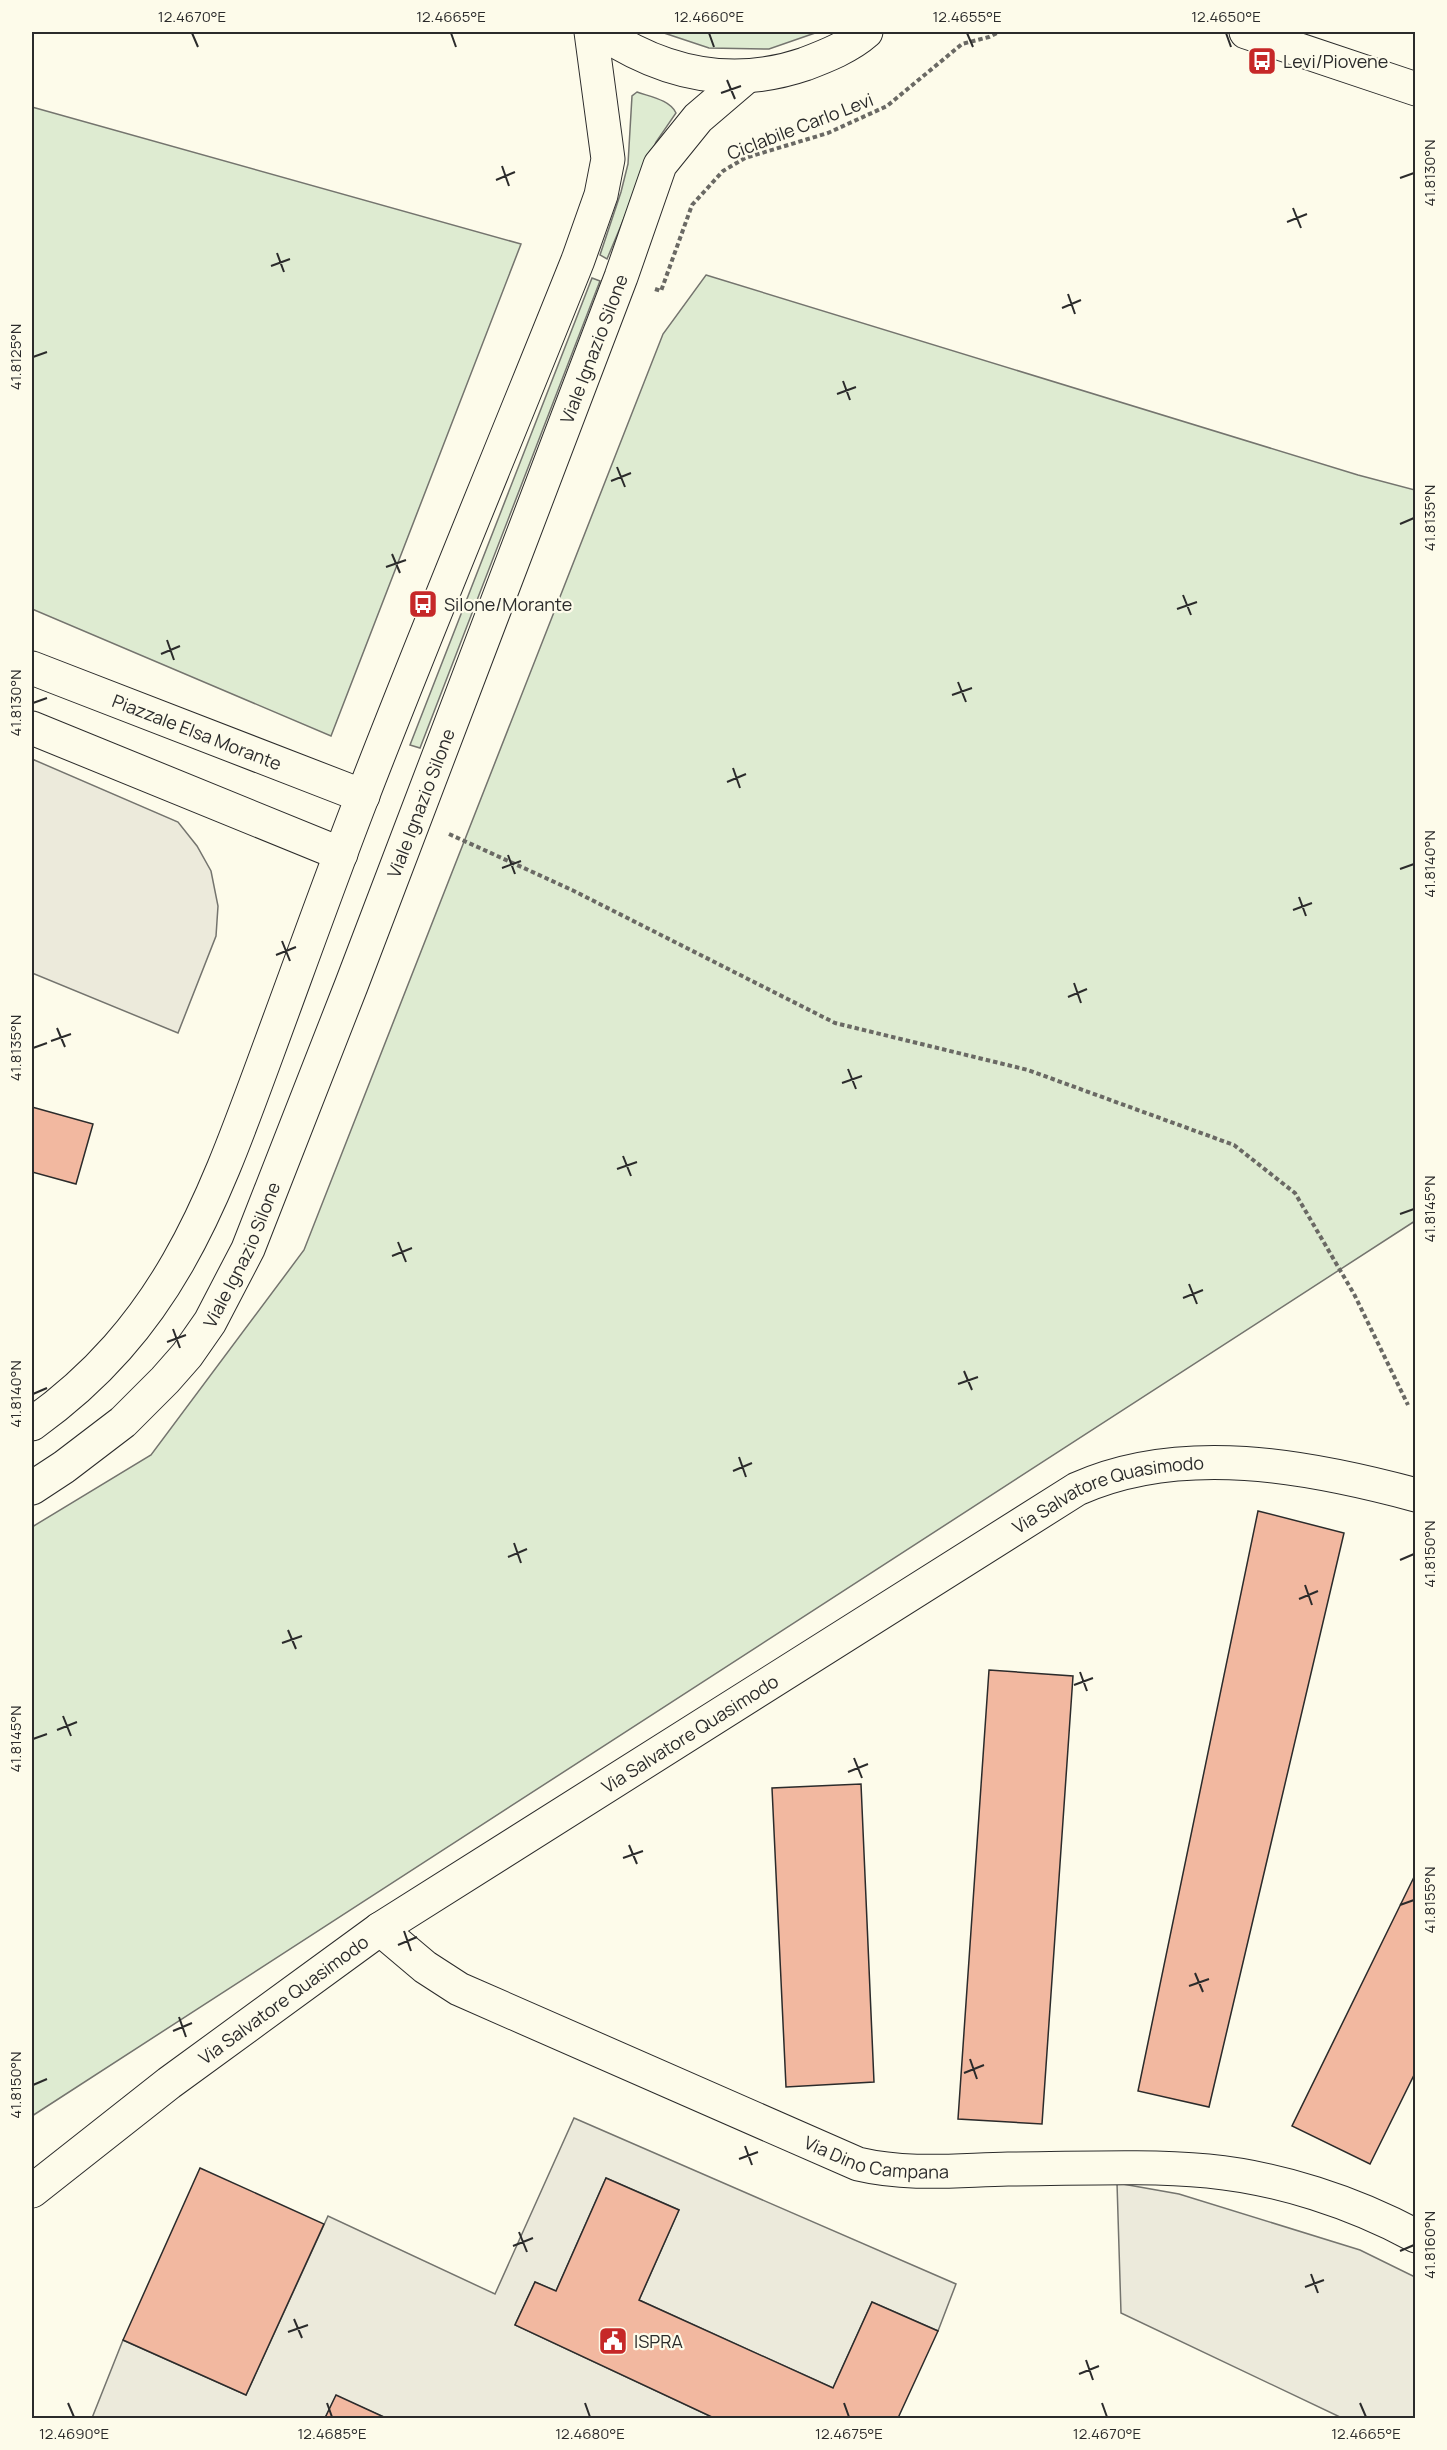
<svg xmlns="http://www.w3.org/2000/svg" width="1447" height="2450" font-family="Manrope,sans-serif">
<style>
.green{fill:#deebd1;stroke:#74746e;stroke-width:1.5}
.parking{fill:#eceadb;stroke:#74746e;stroke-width:1.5}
.building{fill:#f2b8a0;stroke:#2b2b2b;stroke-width:1.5}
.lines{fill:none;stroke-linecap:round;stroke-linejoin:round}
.minor-casing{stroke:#2b2b2b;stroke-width:35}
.path{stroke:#6a6964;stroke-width:4;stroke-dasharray:4.5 3;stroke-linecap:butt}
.minor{stroke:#fdfbea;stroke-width:33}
.ticks{fill:none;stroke:#2b2b2b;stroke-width:2}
.labels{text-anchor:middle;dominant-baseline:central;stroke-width:4.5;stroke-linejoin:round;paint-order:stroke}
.poi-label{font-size:18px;fill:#2b2b2b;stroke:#fdfbea;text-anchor:start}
.street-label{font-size:18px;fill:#2b2b2b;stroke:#fdfbea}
.neatline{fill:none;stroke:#2b2b2b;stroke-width:2}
.ticks-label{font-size:15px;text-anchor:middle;fill:#2b2b2b}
</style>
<rect width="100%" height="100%" fill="#fdfbea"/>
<path class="green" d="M661 32H818L769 49 709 48Z
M637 92C651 97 670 100 676 113L656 142 607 259 600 255 621 192 628 164 632 96Z
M32 107 521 244 331 736 32 609Z
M706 275 1358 475 1415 490V1221L32 2116V1527L151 1455 304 1250 663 334Z
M592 278 600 281 420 748 410 745Z"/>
<path class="parking" d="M32 759 178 822 197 846 211 871 218 906 216 936 178 1033 32 973Z
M574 2118 956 2284 938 2331 872 2302 833 2388 639 2300 679 2210 606 2178 556 2291 535 2282 515 2325 714 2418H386L336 2396 325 2418H92L123 2340 246 2395 328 2216 495 2294Z
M1117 2183 1179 2194 1360 2250 1415 2277V2418H1342L1121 2313Z"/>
<path class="building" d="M32 1107 93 1124 76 1184 32 1172Z
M1258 1511 1344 1533 1209 2107 1138 2091Z
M989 1670 1073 1676 1042 2124 958 2119Z
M861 1784 874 2082 786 2087 772 1788Z
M1416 1873V2071L1370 2164 1292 2126Z
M200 2168 324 2224 246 2395 123 2340Z
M606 2178 679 2210 639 2300 833 2388 872 2302 938 2331 898 2418H714L515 2325 535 2282 556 2291Z
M336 2395 386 2418H325Z"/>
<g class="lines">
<g class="minor-casing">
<g id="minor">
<path d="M601 32C664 74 732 89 805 64 826 56 849 47 866 32"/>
<path d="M1246 32 1416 89"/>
<path id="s1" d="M32 668 363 796"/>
<path d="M32 728 341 854"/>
<path d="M32 1424C170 1325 212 1203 268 1051 299 967 329 883 361 800 431 619 506 440 578 260L601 195 608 159 591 32"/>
<path id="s2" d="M32 1488 64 1467 123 1422 165 1380 187 1355 210 1322 248 1249 351 986 621 277 660 165 698 118 746 77"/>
<path id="s3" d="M380 1929 425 1967 459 1989 858 2164C909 2176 957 2170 1008 2169 1074 2169 1142 2165 1208 2171 1279 2178 1353 2202 1416 2236"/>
<path id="s4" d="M32 2191 169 2083 380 1929 1077 1489C1182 1442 1308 1466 1416 1495"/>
</g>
</g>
<path class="path" d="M655 289 661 291 692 205 723 171 745 158 828 133 887 106 962 44 989 37 999 32
M449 834 572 890 835 1023 1028 1070 1234 1145 1295 1193 1354 1294 1408 1405"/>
<use href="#minor" class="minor"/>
</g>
<path class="ticks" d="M192 33 198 47M451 33 456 47M709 33 714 47M967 33 973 47M1226 33 1231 47M727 80 735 99M721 93 741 86M502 166 509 186M1400 178 1414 173M496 180 515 172M1293 208 1301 228M1287 222 1307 214M277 253 284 272M271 266 290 259M1068 294 1075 314M1062 308 1081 300M33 357 47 352M843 381 850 400M837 394 856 387M617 467 625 487M611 481 631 473M1400 524 1414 518M392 554 400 573M386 567 406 560M1183 595 1191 615M1177 609 1197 602M167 640 174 660M161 654 180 646M958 682 966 702M952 695 972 688M33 703 47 698M733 768 740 788M727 782 746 774M508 855 515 874M502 868 521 861M1400 869 1414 864M1299 897 1306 916M1293 910 1312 903M282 941 290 961M276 955 296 947M1074 983 1081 1003M1068 997 1087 989M57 1028 65 1047M51 1041 71 1034M33 1048 47 1043M848 1069 856 1089M842 1083 862 1076M623 1156 631 1176M617 1169 637 1162M1400 1214 1414 1209M398 1242 406 1262M392 1256 412 1248M1189 1284 1197 1304M1183 1298 1203 1290M173 1329 180 1348M167 1342 186 1335M964 1371 972 1390M958 1384 978 1377M33 1394 47 1388M739 1457 746 1477M733 1471 752 1463M514 1543 521 1563M508 1557 527 1549M1400 1560 1414 1554M1305 1585 1312 1605M1299 1599 1318 1591M288 1630 296 1649M282 1643 302 1636M1080 1672 1087 1691M1074 1685 1093 1678M63 1716 71 1736M57 1730 77 1722M33 1739 47 1734M854 1758 862 1778M848 1772 868 1764M629 1845 637 1864M623 1858 643 1851M1400 1905 1414 1900M404 1931 411 1951M398 1945 417 1937M1195 1973 1203 1992M1189 1986 1209 1979M179 2017 186 2037M173 2031 192 2023M970 2059 977 2079M964 2073 984 2065M33 2085 47 2079M745 2146 752 2165M739 2159 758 2152M519 2232 527 2252M513 2246 533 2238M1400 2251 1414 2245M1311 2274 1318 2293M1305 2287 1324 2280M294 2319 302 2338M288 2332 308 2325M1086 2360 1093 2380M1079 2374 1099 2366M68 2403 74 2417M327 2403 332 2417M585 2403 590 2417M844 2403 849 2417M1102 2403 1107 2417M1360 2403 1366 2417"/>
<defs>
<g id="bus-square" transform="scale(1.5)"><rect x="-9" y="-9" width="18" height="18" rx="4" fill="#c62828" stroke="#fdfbea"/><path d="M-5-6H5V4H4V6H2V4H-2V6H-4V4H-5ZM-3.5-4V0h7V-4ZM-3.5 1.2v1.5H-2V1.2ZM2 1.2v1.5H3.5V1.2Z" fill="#fff"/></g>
<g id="civic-square" transform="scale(1.5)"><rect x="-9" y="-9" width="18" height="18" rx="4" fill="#c62828" stroke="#fdfbea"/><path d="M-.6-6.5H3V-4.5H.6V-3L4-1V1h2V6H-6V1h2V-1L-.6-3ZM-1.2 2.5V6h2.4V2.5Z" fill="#fff"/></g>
</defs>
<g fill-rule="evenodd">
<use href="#bus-square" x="1262" y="61"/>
<use href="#bus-square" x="423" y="604"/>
<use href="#civic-square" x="613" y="2341"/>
</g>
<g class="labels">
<g class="poi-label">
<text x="1283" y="61">Levi/Piovene</text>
<text x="444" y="604">Silone/Morante</text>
<text x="634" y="2341">ISPRA</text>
</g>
<g class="street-label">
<text transform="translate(800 126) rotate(-21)">Ciclabile Carlo Levi</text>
<text stroke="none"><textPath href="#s2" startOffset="1292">Viale Ignazio Silone</textPath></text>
<text stroke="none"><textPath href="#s1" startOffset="177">Piazzale Elsa Morante</textPath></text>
<text stroke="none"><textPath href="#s2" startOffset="806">Viale Ignazio Silone</textPath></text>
<text stroke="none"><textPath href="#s2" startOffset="320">Viale Ignazio Silone</textPath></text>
<text stroke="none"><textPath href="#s4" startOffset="1288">Via Salvatore Quasimodo</textPath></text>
<text stroke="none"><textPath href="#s4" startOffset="802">Via Salvatore Quasimodo</textPath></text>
<text stroke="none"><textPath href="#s4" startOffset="316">Via Salvatore Quasimodo</textPath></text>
<text stroke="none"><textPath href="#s3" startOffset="552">Via Dino Campana</textPath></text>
</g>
</g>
<rect width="1447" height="2450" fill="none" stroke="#fdfbea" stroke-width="66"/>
<rect x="33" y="33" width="1381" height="2384" class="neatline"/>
<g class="ticks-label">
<text x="192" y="22">12.4670°E</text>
<text x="451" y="22">12.4665°E</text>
<text x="709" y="22">12.4660°E</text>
<text x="967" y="22">12.4655°E</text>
<text x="1226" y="22">12.4650°E</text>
<text transform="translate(1430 173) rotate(-90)" y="5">41.8130°N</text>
<text transform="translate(16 357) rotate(-90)" y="5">41.8125°N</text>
<text transform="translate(1430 518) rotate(-90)" y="5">41.8135°N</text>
<text transform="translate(16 703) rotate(-90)" y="5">41.8130°N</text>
<text transform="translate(1430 864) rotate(-90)" y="5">41.8140°N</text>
<text transform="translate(16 1048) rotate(-90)" y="5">41.8135°N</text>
<text transform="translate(1430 1209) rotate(-90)" y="5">41.8145°N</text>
<text transform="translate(16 1394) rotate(-90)" y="5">41.8140°N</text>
<text transform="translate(1430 1554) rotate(-90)" y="5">41.8150°N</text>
<text transform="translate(16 1739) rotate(-90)" y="5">41.8145°N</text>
<text transform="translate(1430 1900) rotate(-90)" y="5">41.8155°N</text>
<text transform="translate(16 2085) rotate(-90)" y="5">41.8150°N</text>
<text transform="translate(1430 2245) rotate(-90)" y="5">41.8160°N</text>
<text x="74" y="2439">12.4690°E</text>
<text x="332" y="2439">12.4685°E</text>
<text x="590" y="2439">12.4680°E</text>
<text x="849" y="2439">12.4675°E</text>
<text x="1107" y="2439">12.4670°E</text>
<text x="1366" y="2439">12.4665°E</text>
</g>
</svg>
